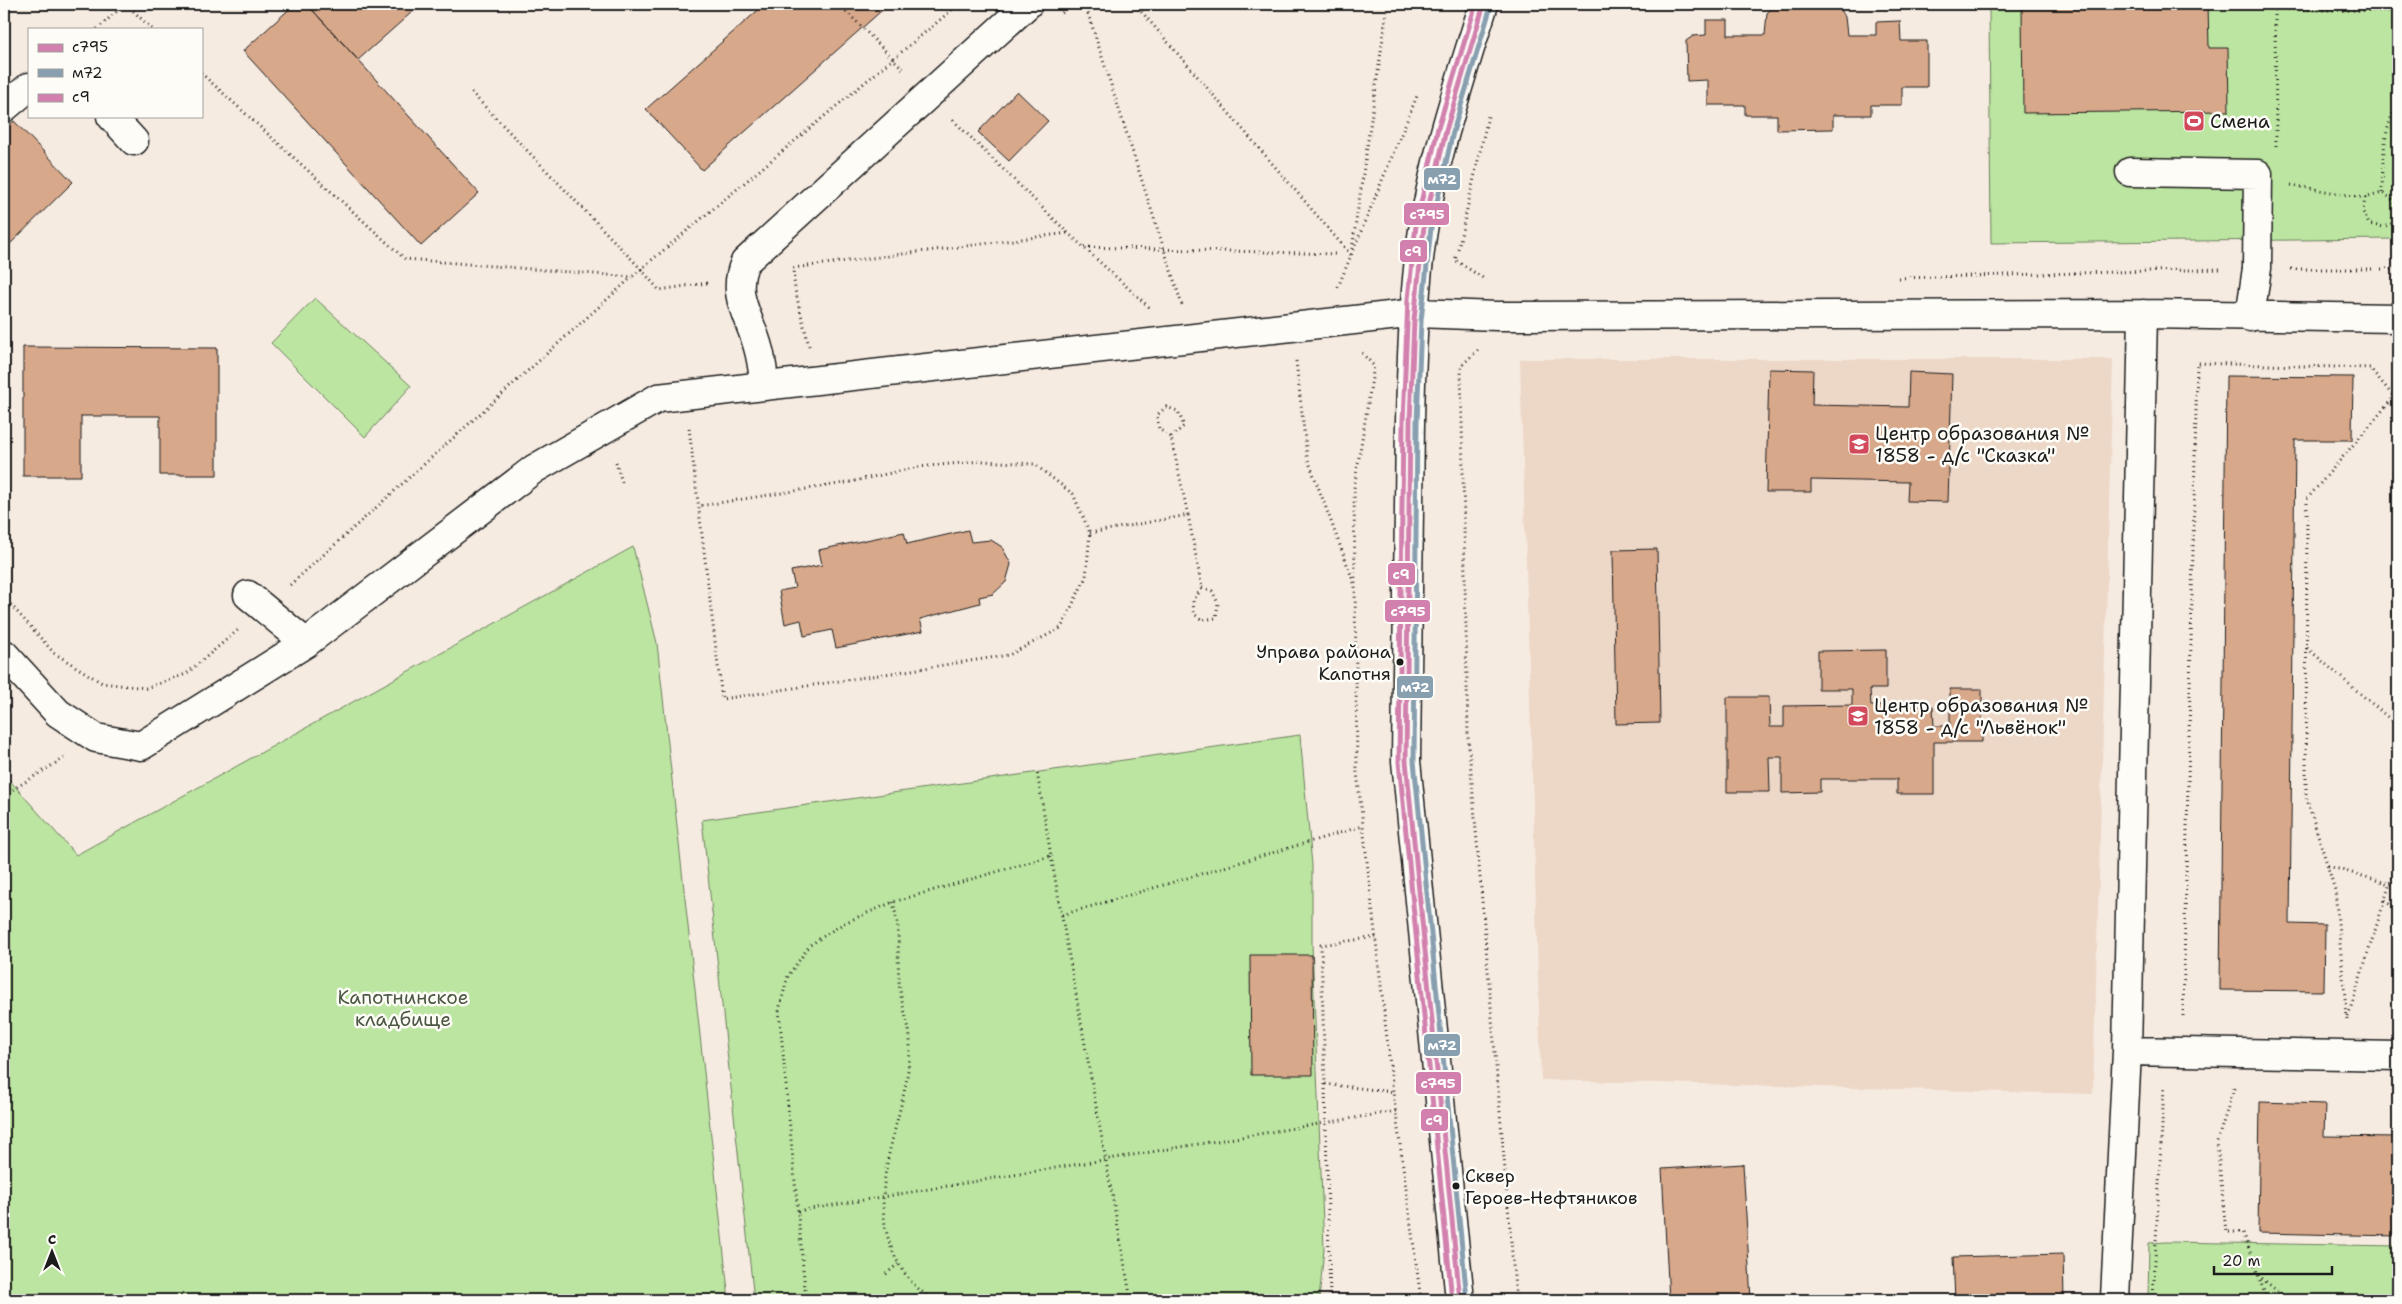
<svg xmlns="http://www.w3.org/2000/svg" width="2402" height="1304" font-family="'Shantell Sans',sans-serif">
<style>
.built{fill:#edd7c7}
.green{fill:#bce5a1;stroke:#6c805e}
.building{fill:#d8a88a;stroke:#1c1c1c}
.lines{fill:none;stroke-linecap:round;stroke-linejoin:round}
.minor-casing{stroke:#1c1c1c;stroke-width:31}
.path{stroke:#1c1c1c;stroke-width:3;stroke-dasharray:1 4;stroke-linecap:butt}
.minor{stroke:#fdfcf7;stroke-width:28}
.bus-1-casing{stroke:#fdfcf7;stroke-width:9}
.bus-2-casing{stroke:#fdfcf7;stroke-width:9}
.bus-3-casing{stroke:#fdfcf7;stroke-width:9}
.bus-1{stroke:#d281ae;stroke-width:5}
.bus-2{stroke:#889fb0;stroke-width:5}
.bus-3{stroke:#d281ae;stroke-width:5}
.bus-dot{fill:#1c1c1c;stroke:#fdfcf7;stroke-width:2}
.labels{text-anchor:middle;dominant-baseline:central;stroke-width:5;stroke-linejoin:round;paint-order:stroke}
.bus-label{font-size:18px;fill:#1c1c1c;stroke:#fdfcf7;text-anchor:end}
.poi-label{font-size:19px;fill:#1c1c1c;stroke:#fdfcf7;text-anchor:start}
.park-label{font-size:19px;fill:#4c5844;stroke:#fdfcf7}
.line-badge{stroke:#fdfcf7;stroke-width:2}
.badge-label{font-size:14px;text-anchor:middle;font-weight:bold;fill:#fff}
</style>
<rect width="100%" height="100%" fill="#f6ebe1"/>
<filter id="ink" filterUnits="userSpaceOnUse"><feTurbulence type="fractalNoise" baseFrequency=".02" numOctaves="2"/><feDisplacementMap in="SourceGraphic" scale="10" xChannelSelector="R" yChannelSelector="G"/><feConvolveMatrix kernelMatrix="1 2 1 2 8 2 1 2 1" color-interpolation-filters="sRGB"/></filter>
<g filter="url(#ink)">
<path class="built" d="M1520 359H2113L2093 1094 1541 1080Z"/>
<path class="green" d="M1989 4H2398V239L1991 243Z
M315 298 411 386 365 437 271 343Z
M633 547 657 643 729 1300H4V774L76 855Z
M2393 557H2398V624H2392Z
M1300 735 1312 865V944L1324 1249 1319 1300H754L702 820Z
M2167 1242 2398 1246V1300H2148L2149 1243Z"/>
<path class="building" d="M295 4H307L479 193 421 246 243 51Z
M307 4H421L358 60Z
M765 4H889L702 170 646 109Z
M1776 4H1793L1794 7H1818L1819 4H1838L1845 17 1847 35H1876V22L1900 21 1901 41H1927V87H1902V105H1871V115H1833V129L1777 130V115H1745V105H1708V80L1687 81 1686 41 1693 36 1706 35V20H1728V35H1765L1767 13Z
M2022 4H2088V7L2141 6V4H2208L2209 48H2228L2229 111 2023 113Z
M1017 91 1048 121 1009 161 978 132Z
M14 121 73 182 4 250V130Z
M23 347 217 348V475H160V416H81V476H23Z
M1769 369 1813 370 1812 405 1908 407 1909 372 1952 374 1948 502 1907 501 1908 482 1811 480V492H1766Z
M2226 376 2353 377 2352 440H2295L2290 924 2325 925 2324 991 2220 990Z
M968 530 971 542 991 540 1002 547 1011 564 1006 582 993 594 979 597 980 603 920 619 923 631 836 648 832 630 804 636 801 620 785 624 779 591 795 588 791 571 822 565 819 550 904 532 907 544Z
M1657 549 1660 723 1616 724 1613 550Z
M1886 650V689H1870L1871 706H1933L1934 726H1950V689H1982V742H1934V794H1897V779H1820V792L1782 793V757H1769L1770 792H1727V697H1769L1770 727H1784V706L1852 705V689H1818V651Z
M1250 955H1312L1313 1075H1251Z
M2260 1102 2325 1104 2324 1136 2398 1137V1236L2258 1233Z
M1743 1164 1751 1300H1669L1662 1169Z
M2063 1254 2064 1300H1955L1953 1257Z"/>
<g class="lines">
<g class="minor-casing">
<path id="minor" d="M4 108 29 87
M111 116 134 141
M2130 172 2258 174 2257 268 2250 317
M765 386C763 374 762 362 759 351 751 317 730 297 745 262L1028 4
M248 595 306 643
M4 654 58 713 96 738 141 746 306 643 534 469 658 398 1416 313 1497 316 2143 314 2398 318
M2127 1051 2398 1056
M2115 1298 2127 1051 2143 314
M1460 1300 1406 761 1410 422C1411 368 1413 313 1419 259 1429 172 1458 87 1484 4"/>
</g>
<path class="path" d="M126 4 152 29
M839 4 905 71
M1085 4 1182 305
M1135 4 1351 255
M2275 9V4
M1062 13 1073 4
M97 29 125 4
M201 73 405 259 632 277 641 269 469 90
M953 120 1068 233 1149 307
M2276 146 2275 9 2398 11
M2291 185 2365 198 2363 212 2369 224 2383 227 2396 222 2398 208 2391 198 2382 193 2365 198
M2382 193C2383 164 2382 129 2398 104
M1084 247 1336 254
M1352 249 1388 4
M1458 249 1488 116
M1456 257 1455 260 1486 280
M2291 269H2398
M1899 278 2223 269
M707 283 659 290 641 269 959 4
M1338 287 1417 96
M809 346 795 290 793 268 1068 233
M1478 350 1461 366 1468 736 1516 1300
M1362 353 1374 366 1354 488 1357 772 1393 1092 1421 1300
M1296 361 1307 457 1354 583
M689 428 722 699 1009 655 1061 628 1086 577 1090 533 1073 494 1034 464 982 461 918 467 845 483 699 506
M1171 437 1184 426 1178 411 1166 407 1157 415 1159 429 1171 437 1188 515
M616 462 623 486
M1090 533 1188 515 1202 588 1193 601 1194 614 1202 620 1216 618 1218 603 1212 591 1202 588
M290 585 632 277
M4 597 54 653 102 683 146 688 186 674 238 630
M2307 648 2398 726
M4 795 64 758
M1051 856 1131 1300
M2328 866 2390 884H2398
M2385 900 2398 913
M893 902C895 911 898 922 898 932 899 953 897 975 901 996 904 1015 911 1026 910 1048 908 1117 864 1183 893 1252 902 1273 915 1289 934 1300
M1062 915 1363 826
M1376 937 1321 945 1325 1084 1393 1092
M2183 1016 2197 363 2370 368 2394 397H2398
M2348 1016 2398 858
M2347 1019 2335 890 2306 796 2307 499 2394 397
M1325 1084 1330 1300
M2234 1088 2217 1142 2226 1232H2243L2267 1300
M798 1211 1396 1111
M886 1274 898 1264
M2258 1275 2288 1300
M806 1300 779 1010 788 976 810 945 844 923 893 902 1051 856 1037 772
M2153 1300 2164 1086"/>
<use href="#minor" class="minor"/>
<g class="bus-1-casing">
<path id="bus-1" d="M1460 1300 1406 761 1410 422 1414 320 1424 226 1446 130 1484 4"/>
</g>
<g class="bus-2-casing">
<path id="bus-2" d="M1467 1299 1414 761 1417 422 1421 321 1431 228 1453 132 1491 6"/>
</g>
<g class="bus-3-casing">
<path id="bus-3" d="M1452 1300 1399 762 1403 422 1408 299 1416 225 1438 128 1476 4"/>
</g>
<use href="#bus-1" class="bus-1"/>
<use href="#bus-2" class="bus-2"/>
<use href="#bus-3" class="bus-3"/>
</g>
</g>
<defs>
<g id="stadium-square" transform="scale(1.125)"><rect x="-9" y="-9" width="18" height="18" rx="4" fill="#d1495b" stroke="#fdfcf7"/><path d="M0-5a6.5 5 0 1 0 0 10a6.5 5 0 1 0 0-10ZM-3.5-1.8h7v3.6h-7Z" fill="#fff"/></g>
<g id="school-square" transform="scale(1.125)"><rect x="-9" y="-9" width="18" height="18" rx="4" fill="#d1495b" stroke="#fdfcf7"/><path d="M0-5L7-2L0 1L-7-2ZM-4 1L0 2.5L4 1V4Q0 6-4 4Z" fill="#fff"/></g>
</defs>
<g fill-rule="evenodd">
<use href="#stadium-square" x="2194" y="121"/>
<use href="#school-square" x="1859" y="444"/>
<use href="#school-square" x="1858" y="716"/>
</g>
<g class="bus-dot">
<circle cx="1400" cy="662" r="4.5"/>
<circle cx="1456" cy="1186" r="4.5"/>
</g>
<g class="labels">
<g class="bus-label">
<text x="1391" y="652">Управа района<tspan x="1391" dy="22">Капотня</tspan></text>
<text x="1465" y="1176" text-anchor="start">Сквер<tspan x="1465" dy="22">Героев-Нефтяников</tspan></text>
</g>
<g class="poi-label">
<text x="2210" y="121">Смена</text>
<text x="1875" y="433">Центр образования №<tspan x="1875" dy="22">1858 - д/с "Сказка"</tspan></text>
<text x="1874" y="705">Центр образования №<tspan x="1874" dy="22">1858 - д/с "Львёнок"</tspan></text>
</g>
<g class="park-label">
<text x="403" y="997">Капотнинское<tspan x="403" dy="22">кладбище</tspan></text>
</g>
</g>
<g class="line-badge">
<rect x="1423" y="167" width="38" height="24" rx="5" fill="#889fb0"/>
<rect x="1403" y="202" width="47" height="24" rx="5" fill="#d281ae"/>
<rect x="1399" y="239" width="29" height="24" rx="5" fill="#d281ae"/>
<rect x="1387" y="562" width="29" height="24" rx="5" fill="#d281ae"/>
<rect x="1384" y="599" width="47" height="24" rx="5" fill="#d281ae"/>
<rect x="1396" y="675" width="38" height="24" rx="5" fill="#889fb0"/>
<rect x="1423" y="1033" width="38" height="24" rx="5" fill="#889fb0"/>
<rect x="1415" y="1071" width="47" height="24" rx="5" fill="#d281ae"/>
<rect x="1420" y="1108" width="29" height="24" rx="5" fill="#d281ae"/>
</g>
<g class="badge-label">
<text x="1442" y="184">м72</text>
<text x="1427" y="219">с795</text>
<text x="1413" y="256">с9</text>
<text x="1401" y="579">с9</text>
<text x="1408" y="616">с795</text>
<text x="1415" y="692">м72</text>
<text x="1442" y="1050">м72</text>
<text x="1438" y="1088">с795</text>
<text x="1434" y="1125">с9</text>
</g>
<rect width="2402" height="1304" fill="none" stroke="#fdfcf7" stroke-width="20"/>
<rect x="10" y="10" width="2382" height="1284" fill="none" stroke="#1c1c1c" stroke-width="2" filter="url(#ink)"/>
<rect x="28" y="28" width="175" height="90" fill="#fdfcf7" stroke="#a3a29f"/>
<rect x="38" y="44" width="25" height="8" fill="#d281ae" stroke="#a3a29f"/>
<text x="72" y="52" font-size="15" fill="#1c1c1c">с795</text>
<rect x="38" y="69" width="25" height="8" fill="#889fb0" stroke="#a3a29f"/>
<text x="72" y="78" font-size="15" fill="#1c1c1c">м72</text>
<rect x="38" y="94" width="25" height="8" fill="#d281ae" stroke="#a3a29f"/>
<text x="72" y="102" font-size="15" fill="#1c1c1c">с9</text>
<g transform="translate(52 1252)" stroke="#fdfcf7" stroke-width="4" paint-order="stroke">
<path d="M0-4L9 19L0 12L-9 19Z" fill="#1c1c1c"/>
<text y="-8" font-size="14" font-weight="bold" text-anchor="middle" fill="#1c1c1c">С</text>
</g>
<path d="M2214 1266v8h118v-8" fill="none" stroke="#1c1c1c" stroke-width="2.5"/>
<text x="2222" y="1266" font-size="15" fill="#1c1c1c" stroke="#fdfcf7" stroke-width="4" paint-order="stroke">20 m</text>
</svg>
